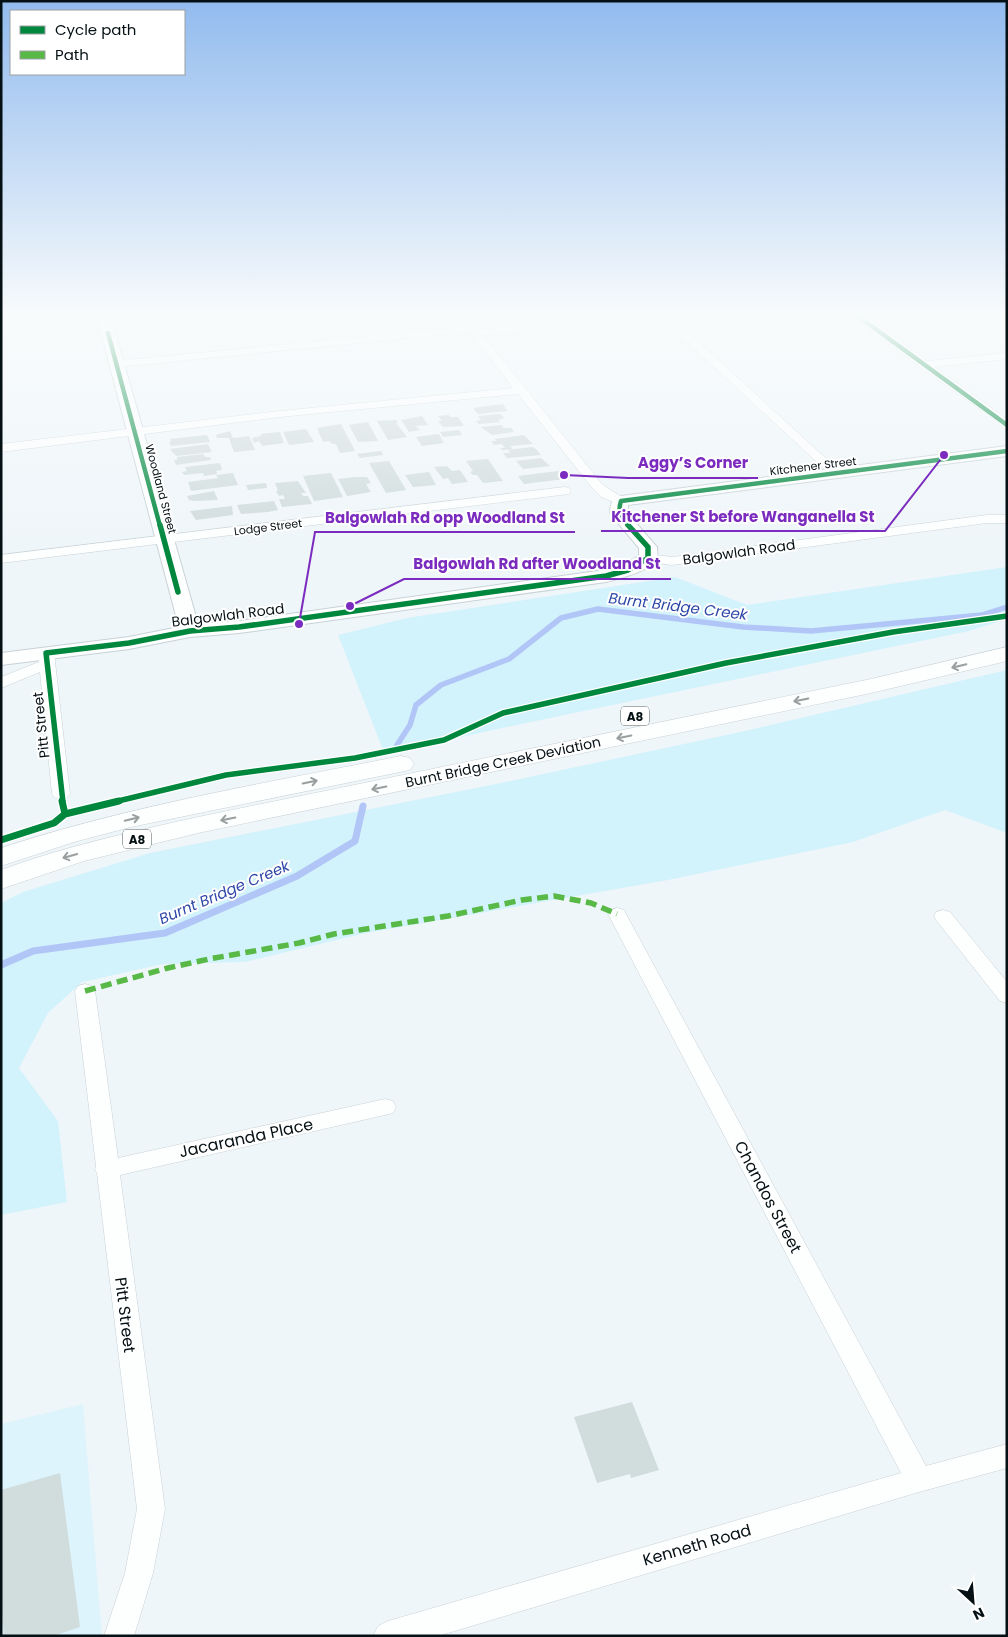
<svg xmlns="http://www.w3.org/2000/svg" width="1008" height="1637" font-family="Poppins,sans-serif">
<style>
.built{fill:#def4fc}
.green{fill:#d2f2fc}
.lines{fill:none;stroke-linecap:round;stroke-linejoin:round}
.stream-far1{stroke:#b1c6f6;stroke-width:5.5}
.stream{stroke:#b1c6f6;stroke-width:7}
.building{fill:#d1dcdd}
.street-casing{stroke:#c8d2d6;stroke-width:1}
.secondary-casing{stroke:#c8d2d6;stroke-width:2}
.highway-casing{stroke:#c8d2d6;stroke-width:1}
.street{fill:#fdfefe;fill-rule:evenodd}
.secondary{fill:#fdfefe;fill-rule:evenodd}
.highway{fill:#fdfefe;fill-rule:evenodd}
.quiet{stroke:#58b947;stroke-width:5.5;stroke-dasharray:11 5.5;stroke-linecap:butt}
.cycleway-far2-casing{stroke:#fff;stroke-width:6}
.cycleway-far1-casing{stroke:#fff;stroke-width:8}
.cycleway-casing{stroke:#fff;stroke-width:10}
.cycleway-far2{stroke:#00873e;stroke-width:4.5}
.cycleway-far1{stroke:#00873e;stroke-width:5.5}
.cycleway{stroke:#00873e;stroke-width:7}
.oneway{stroke:#9a9fa0}
.labels{text-anchor:middle;dominant-baseline:central;stroke-width:4;stroke-linejoin:round;paint-order:stroke}
.far-street-label{font-size:11px;fill:#051014;stroke:#fff}
.shield{fill:#fff;stroke:#50585a;stroke-width:1}
.shield-label{font-size:12px;font-weight:bold;fill:#051014}
.street-label{font-size:14px;fill:#051014;stroke:#fff}
.water-label{font-size:15px;font-style:italic;fill:#2e48a8;stroke:#fff}
.near-street-label{font-size:16px;fill:#051014;stroke:#fff}
.leader{fill:none;stroke:#7b2cbf;stroke-width:2}
.callout-dot{fill:#7b2cbf;stroke:#fff;stroke-width:2}
.callout-label{font-size:15px;text-anchor:middle;font-weight:bold;fill:#7b2cbf;stroke:#fff;stroke-width:4;stroke-linejoin:round;paint-order:stroke}
</style>
<rect width="100%" height="100%" fill="#eff6f9"/>
<path class="built" d="M83 1404 102 1636H1V1424Z"/>
<path class="green" d="M1007 567V619L969 631 488 731 385 755 338 635 407 618 675 577 747 605Z
M1007 670V833L945 810 853 842 668 880 366 933 245 962 163 964 82 982 48 1013 19 1068 58 1121 67 1202 1 1215V903L23 892 150 853 496 784 745 731Z"/>
<g class="lines">
<path class="stream-far1" d="M397 745 410 725 416 705 441 685 509 659 561 618 598 609 743 627 811 631 982 615 1007 607"/>
<path class="stream" d="M1 965 33 951 165 933 297 876 355 841 363 806"/>
</g>
<path class="building" d="M503 404 507 411 478 414 473 408Z
M500 414 504 418 498 420 500 422 479 424 476 421 481 420 478 416Z
M449 415 450 417H458L464 426 443 427 438 421H442L438 416Z
M422 416 428 425 416 426 420 430 409 432 401 420Z
M396 420 398 422 396 423 407 437 388 440 377 421Z
M368 422 378 441 358 442 349 425Z
M341 424 355 451 340 453 336 444H332L330 441 323 442 317 428Z
M502 425 503 428H511L514 432 492 435 481 427Z
M306 429 314 442 289 445 283 432Z
M459 430 462 435 443 437 440 432Z
M230 431 233 438 249 436 255 450 234 452 229 438H217L216 435Z
M280 432 284 443 262 446 259 441 254 443 252 438 261 436V434Z
M439 434 444 443 422 446 416 437Z
M207 435 210 442 171 446 169 442H171L170 439Z
M524 435 533 444 510 446 513 449 502 450 500 448H505L502 444 494 445 491 441H496L495 439Z
M208 444 212 452 176 456 170 449Z
M532 447 536 449 541 455 507 458 503 453H510L508 450Z
M381 451 383 455 360 458 357 454Z
M203 454 205 457H210L211 460 176 465 174 460H177V457Z
M541 458 550 466 523 469 516 461Z
M488 459 503 481 483 483 477 475H473L470 472 473 471 466 461Z
M389 461 406 490 386 493 369 463Z
M220 463 222 470 216 471 217 474 204 476 203 473 184 475 182 472 187 471 185 467Z
M447 466 452 471 460 470 468 482 452 484 448 478 443 479 434 467Z
M566 470 570 476 565 479 524 484 518 476Z
M429 472 436 485 413 487 405 475Z
M233 473 238 485 191 491 188 482 218 478 216 475Z
M331 473 343 497 314 501 303 476Z
M355 477H367L371 483 366 484 371 492 347 496 338 479Z
M298 481 306 493H301L303 496H308L312 504 282 507 279 499H285L283 495 279 496 276 491H278L275 483Z
M266 483 267 488 248 490 246 485Z
M214 491 218 500 194 501 189 500 187 496Z
M274 501 278 510 268 512 241 514 237 505Z
M232 506 233 515 196 520 190 511Z
M632 1402 659 1470 631 1478 630 1474 597 1483 574 1417Z
M60 1473 80 1627 53 1636H4L1 1601V1490Z"/>
<g class="lines">
<g class="street-casing">
<path id="street" d="M138 314H155C147 320 108 331 100 324L101 322Z
M456 314H466L479 330 629 314H668L842 473 836 477 832 476 660 317 483 335 601 483C609 491 620 494 627 501L621 505 601 497 593 489 518 394 280 417 1 452V444L280 411 513 388 470 332 116 367 111 364 116 361 466 327Z
M850 314H862L927 361 1007 353V359L935 367 1007 419V428L920 367Z
M565 487 569 488 571 491 569 494 1 563V555Z
M987 515H1007V523H987L672 565 648 562 641 558 648 554 672 557Z
M46 648 51 650 54 653 70 794 67 798 61 799 55 798 52 794 40 672 1 688V677L39 662 38 653 41 650Z
M617 908 624 910 626 914 926 1466 1007 1444V1468L919 1492 438 1636H373L378 1626 388 1621 901 1473 608 914 610 910Z
M943 910 950 912 1007 982V1003L1000 1001 936 920 934 916 936 912Z
M85 984 92 986 95 991 118 1158 385 1099 393 1101 396 1107 393 1113 385 1115 120 1175 165 1509 153 1573 134 1636H104L125 1573 137 1509 97 1173 95 1169 96 1166 75 991 78 986Z"/>
</g>
<g class="secondary-casing">
<path id="secondary" d="M96 314H110L198 624 239 621 605 570 621 566 639 556V548L611 515C609 508 611 503 615 497L621 496 1007 446V456L628 505V514L657 547C657 551 658 556 657 559 651 571 618 579 606 582L239 633 190 637 129 649 1 665V653L129 637 179 627Z"/>
</g>
<g class="highway-casing">
<path id="highway" d="M1007 647V661L871 693 198 833 84 861 1 889V870C65 846 132 832 198 817L871 679Z
M401 756 410 758 414 764 410 770 131 827 74 842 1 866V848C131 805 267 783 401 756Z"/>
</g>
<use href="#street" class="street"/>
<use href="#secondary" class="secondary"/>
<use href="#highway" class="highway"/>
<path class="quiet" d="M85 991 168 968 209 959 299 943 334 934 448 916 522 900 554 896 591 903 617 914"/>
<g class="cycleway-far2-casing">
<path id="cycleway-far2" d="M855 314 1007 425
M108 333 160 526
M629 526C622 517 617 513 621 501L1007 451"/>
</g>
<g class="cycleway-far1-casing">
<path id="cycleway-far1" d="M160 525 178 592
M63 802 46 653 129 643 190 631 239 627 606 576 628 570 648 558V547L628 525
M114 802 226 775 355 758 444 740 503 713 726 663 893 632 1007 616"/>
</g>
<g class="cycleway-casing">
<path id="cycleway" d="M62 801 65 814
M1 840 54 823 65 814 119 801"/>
</g>
<use href="#cycleway-far2" class="cycleway-far2"/>
<use href="#cycleway-far1" class="cycleway-far1"/>
<use href="#cycleway" class="cycleway"/>
</g>
<defs><path id="oneway-shaft" d="M-6 0H5M1.5-3L5.5 0L1.5 3" fill="none" stroke-width="1.6" stroke-linecap="round" stroke-linejoin="round" transform="scale(1.25)"/></defs>
<g class="oneway">
<use href="#oneway-shaft" transform="translate(959 666) rotate(167)"/>
<use href="#oneway-shaft" transform="translate(801 700) rotate(168)"/>
<use href="#oneway-shaft" transform="translate(624 737) rotate(168)"/>
<use href="#oneway-shaft" transform="translate(310 782) rotate(-12)"/>
<use href="#oneway-shaft" transform="translate(379 788) rotate(168)"/>
<use href="#oneway-shaft" transform="translate(132 819) rotate(-13)"/>
<use href="#oneway-shaft" transform="translate(228 819) rotate(169)"/>
<use href="#oneway-shaft" transform="translate(70 856) rotate(164)"/>
</g>
<linearGradient id="sky" x2="0" y2="1"><stop stop-color="#92bbee"/><stop offset="0.58" stop-color="#f8fbfc"/><stop offset="1" stop-color="#f8fbfc" stop-opacity="0"/></linearGradient>
<rect width="1008" height="543" fill="url(#sky)"/>
<g class="labels">
<g class="far-street-label">
<text transform="translate(813 466) rotate(-7)">Kitchener Street</text>
<text transform="translate(161 489) rotate(75)">Woodland Street</text>
<text transform="translate(268 527) rotate(-7)">Lodge Street</text>
</g>
<g class="shield">
<rect x="621" y="706.5" width="28" height="19" rx="4"/>
<rect x="123" y="829.5" width="28" height="19" rx="4"/>
</g>
<g class="shield-label">
<text x="635" y="716">A8</text>
<text x="137" y="839">A8</text>
</g>
<g class="street-label">
<text transform="translate(739 552) rotate(-8)">Balgowlah Road</text>
<text transform="translate(228 615) rotate(-7)">Balgowlah Road</text>
<text transform="translate(41 725) rotate(-96)">Pitt Street</text>
<text transform="translate(503 762) rotate(-12)">Burnt Bridge Creek Deviation</text>
</g>
<g class="water-label">
<text transform="translate(678 606) rotate(7)">Burnt Bridge Creek</text>
<text transform="translate(224 892) rotate(-23)">Burnt Bridge Creek</text>
</g>
<g class="near-street-label">
<text transform="translate(246 1138) rotate(-12)">Jacaranda Place</text>
<text transform="translate(768 1197) rotate(62)">Chandos Street</text>
<text transform="translate(125 1315) rotate(83)">Pitt Street</text>
<text transform="translate(697 1545) rotate(-16)">Kenneth Road</text>
</g>
</g>
<path class="leader" d="M564 475L628 478H758M944 455L885 531H601M299 624L315 532H575M350 606L404 579H671"/>
<g class="callout-dot">
<circle cx="564" cy="475" r="5"/>
<circle cx="944" cy="455" r="5"/>
<circle cx="299" cy="624" r="5"/>
<circle cx="350" cy="606" r="5"/>
</g>
<g class="callout-label">
<text x="693" y="468">Aggy’s Corner</text>
<text x="743" y="522">Kitchener St before Wanganella St</text>
<text x="445" y="523">Balgowlah Rd opp Woodland St</text>
<text x="537" y="569">Balgowlah Rd after Woodland St</text>
</g>
<rect width="1008" height="1637" fill="none" stroke="#051014" stroke-width="5"/>
<rect x="10" y="10" width="175" height="65" fill="#ffffff" stroke="#9b9fa1"/>
<rect x="20" y="26" width="25" height="8" fill="#00873e" stroke="#9b9fa1"/>
<text x="55" y="35" font-size="15" fill="#051014">Cycle path</text>
<rect x="20" y="51" width="25" height="8" fill="#58b947" stroke="#9b9fa1"/>
<text x="55" y="60" font-size="15" fill="#051014">Path</text>
<g transform="translate(973 1602) rotate(154)" stroke="#ffffff" stroke-width="4" paint-order="stroke">
<path d="M0-4L9 19L0 12L-9 19Z" fill="#051014"/>
<text y="-8" font-size="14" font-weight="bold" text-anchor="middle" fill="#051014">N</text>
</g>
</svg>
